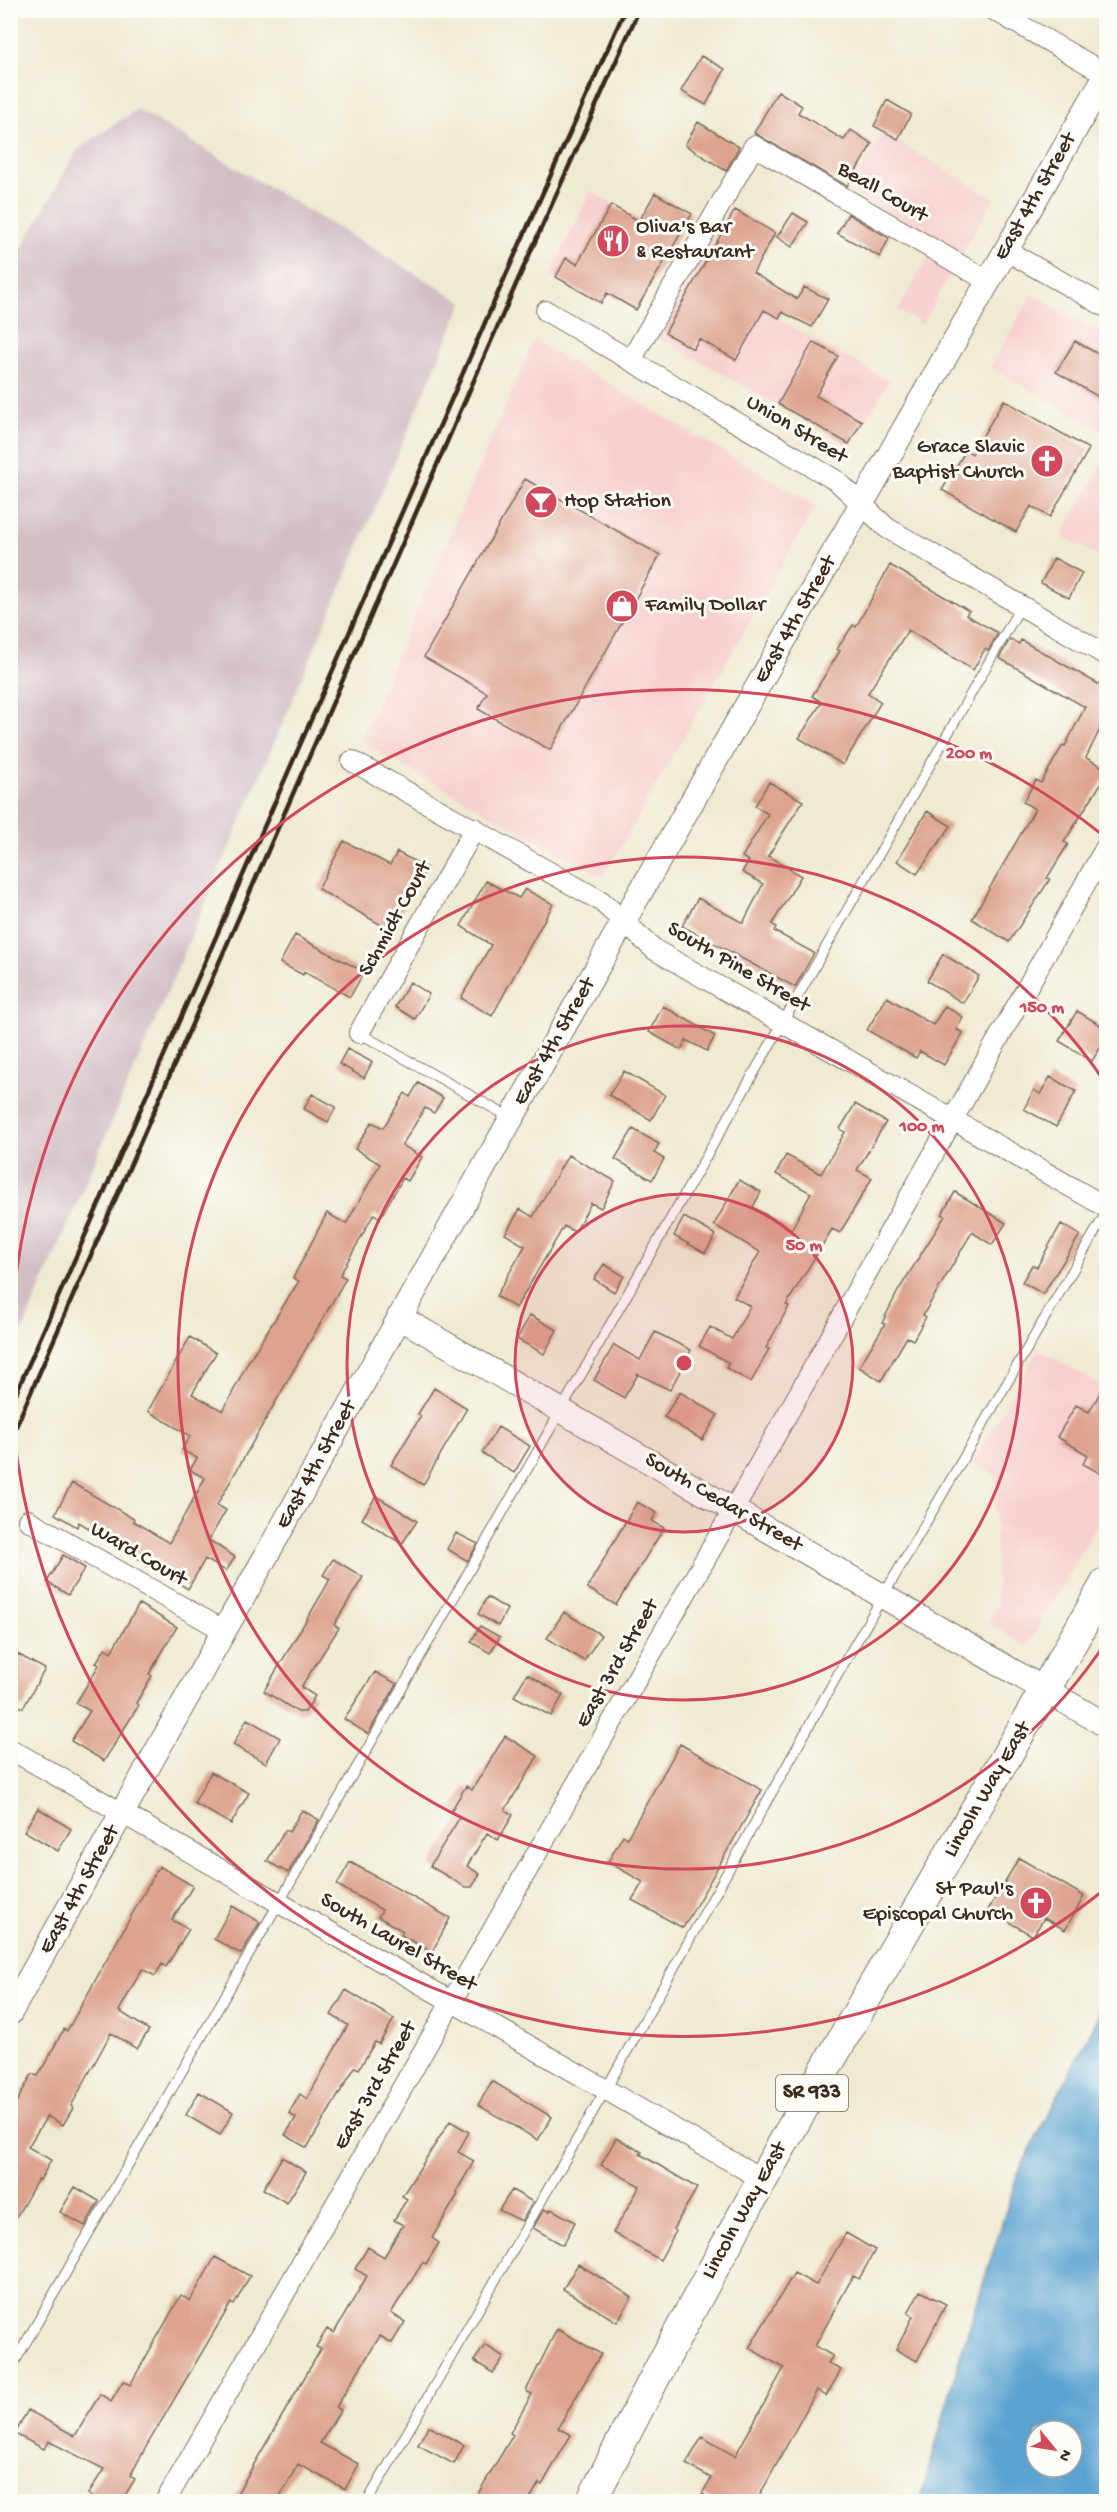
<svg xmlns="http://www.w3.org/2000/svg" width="1117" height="2512" font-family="'Gochi Hand',sans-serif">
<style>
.built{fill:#f7d0cf}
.industrial{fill:#d2bec5}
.water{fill:#5aa2d0;stroke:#4a6677;stroke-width:1.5;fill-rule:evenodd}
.building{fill:#dda38f}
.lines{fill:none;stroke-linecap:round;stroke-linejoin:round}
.service-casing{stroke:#7a6d5d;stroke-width:11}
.minor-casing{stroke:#7a6d5d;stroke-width:22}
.tertiary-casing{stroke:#7a6d5d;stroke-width:26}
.primary-casing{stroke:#7a6d5d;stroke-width:32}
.service{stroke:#fff;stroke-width:9}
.minor{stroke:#fff;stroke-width:20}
.tertiary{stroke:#fff;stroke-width:24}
.primary{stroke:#fff;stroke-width:30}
.rail{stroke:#3b2a1e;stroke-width:4.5}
.ring{fill:none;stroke:#d1495b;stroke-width:3}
.labels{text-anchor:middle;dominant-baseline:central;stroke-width:6;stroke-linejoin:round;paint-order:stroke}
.shield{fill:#fdfcf7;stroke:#75695f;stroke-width:1.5}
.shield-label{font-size:21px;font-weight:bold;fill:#3b2a1e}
.street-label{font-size:22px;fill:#3b2a1e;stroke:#fdfcf7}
.poi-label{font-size:22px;fill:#3b2a1e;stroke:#fdfcf7;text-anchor:start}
.centre{fill:#d1495b;stroke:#fdfcf7;stroke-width:3}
.ring-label{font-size:18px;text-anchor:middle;font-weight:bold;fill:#d1495b;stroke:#fdfcf7;stroke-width:6;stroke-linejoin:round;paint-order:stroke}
</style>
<rect width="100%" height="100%" fill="#fdfcf7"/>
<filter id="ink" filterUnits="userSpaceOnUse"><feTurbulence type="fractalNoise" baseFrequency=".0167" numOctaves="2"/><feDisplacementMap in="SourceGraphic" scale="12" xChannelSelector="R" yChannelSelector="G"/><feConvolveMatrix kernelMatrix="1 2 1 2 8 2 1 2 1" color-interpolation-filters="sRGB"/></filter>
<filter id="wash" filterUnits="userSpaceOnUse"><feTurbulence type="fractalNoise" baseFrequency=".008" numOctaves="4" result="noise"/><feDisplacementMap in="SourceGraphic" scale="24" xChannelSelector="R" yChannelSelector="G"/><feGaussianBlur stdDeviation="1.35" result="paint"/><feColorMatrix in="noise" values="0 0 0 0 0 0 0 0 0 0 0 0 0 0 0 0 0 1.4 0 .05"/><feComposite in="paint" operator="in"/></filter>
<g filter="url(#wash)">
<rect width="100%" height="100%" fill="#efead2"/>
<path class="built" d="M882 133 994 198 961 255 849 191Z
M591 191 648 224 603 306 550 276Z
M731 207 774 233 739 297 889 381 851 446 657 337Z
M930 256 953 269 922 324 898 310Z
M1032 294 1106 337V433L990 367Z
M534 340 816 506 603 878 360 741Z
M1106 457V561L1062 536Z
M1038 1349 1106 1388V1509L1027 1647 988 1623 997 1604 995 1476 973 1462Z"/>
<path class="industrial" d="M137 109 463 302 11 1357V260L15 261 77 150Z"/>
<path class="water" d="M1106 2002V2501H920L959 2360 1018 2173ZM1036 2431H1072V2467H1036Z"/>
<g id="blocks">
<path class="building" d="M701 56 725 69 706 105 681 91Z
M778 91 802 106 798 113 844 140 851 130 872 144 847 186 754 133Z
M887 100 911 114 898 139 874 126Z
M698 122 739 147 726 171 685 145Z
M655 193 692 214 636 310 607 293 601 303 556 277 566 258 577 264 611 205 639 221Z
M735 210 775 233 753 273 797 299 804 287 828 299 812 327 782 312 779 318 764 310 736 360 699 339 693 349 665 333Z
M793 213 808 222 792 247 777 237Z
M848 214 889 238 880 257 837 233Z
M1075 341 1107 359V402L1056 372Z
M813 342 838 356 816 396 862 421 849 444 778 404Z
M1004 400 1089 449 1050 517 1031 506 1016 532 942 490 966 450 972 454Z
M525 479 660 555 550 750 478 709 487 693 424 657Z
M1054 558 1082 573 1069 598 1041 583Z
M890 565 969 611 966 615 998 633 988 651 985 649 973 670 908 630 868 693 881 702 843 765 799 738 822 702 812 696 840 651 837 649 853 625 856 627Z
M1010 639 1019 644 1021 640 1107 689V730L1101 727 1086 758 1107 769V774L1064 842 1068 844 1047 878 1050 879 1009 942 972 919 1035 809 1023 802 1036 780 1041 783 1063 745 1065 746 1085 707 999 658Z
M769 782 803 801 768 856 801 876 772 924 776 927 774 931 814 953 795 987 682 926 698 898 743 923 763 884 742 872 749 861 742 857 768 814 755 806Z
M927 811 951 826 917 874 897 861Z
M344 841 390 865 397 852 427 868 390 930 318 889Z
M486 881 519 898 525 889 553 904 492 1016 461 998 491 945 461 926Z
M295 935 364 972 350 997 304 972 303 975 280 963Z
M943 954 979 976 963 1003 927 981Z
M410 982 429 994 415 1019 395 1007Z
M887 997 933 1025 945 1006 963 1017 956 1029 963 1033 944 1065 920 1051 916 1058 867 1030Z
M663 1006 715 1036 707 1051 686 1040 681 1050 649 1032Z
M1077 1011 1107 1029V1037L1092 1061 1059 1041Z
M347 1049 372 1062 364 1078 339 1064Z
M624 1071 665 1095 651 1120 609 1095Z
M1050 1077 1076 1091 1056 1127 1024 1109 1034 1090 1040 1094Z
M418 1083 443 1098 434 1113 425 1108 402 1145 422 1157 408 1181 403 1178 380 1218 374 1214 340 1275 346 1278 217 1505 226 1510 209 1540 235 1557 226 1571 205 1559 188 1589 79 1522 77 1527 55 1514 72 1483 134 1519 133 1521 169 1543 205 1478 190 1470 197 1458 182 1450 190 1436 148 1411 190 1337 216 1353 192 1394 223 1411 248 1362 299 1281 293 1278 327 1213 346 1224 380 1164 355 1149 372 1122 383 1128 405 1093 410 1097Z
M312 1094 336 1107 328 1122 304 1109Z
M855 1104 886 1122 857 1170 872 1178 840 1233 832 1229 786 1305 789 1306 766 1348 769 1349 751 1382 726 1368 729 1363 699 1346 710 1327 732 1339 750 1306 734 1297 760 1252 714 1225 739 1180 761 1192 753 1207 791 1230 811 1193 776 1174 786 1155 821 1174 845 1132 840 1129Z
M633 1129 659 1144 654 1153 664 1159 652 1180 615 1159Z
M568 1155 615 1181 601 1208 591 1203 575 1232 564 1226 516 1308 496 1296 525 1246 505 1234 520 1209 533 1217Z
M955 1192 1006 1223 992 1245 972 1232 923 1315 926 1317 913 1340 907 1337 881 1381 859 1367 885 1324 882 1323 898 1291 945 1216 942 1214Z
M684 1217 716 1235 705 1253 674 1236Z
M1061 1224 1080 1235 1043 1294 1022 1282 1032 1265 1037 1267Z
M604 1264 624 1276 614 1292 594 1279Z
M530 1315 557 1330 544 1354 517 1339Z
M655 1332 691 1350 670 1390 638 1374 624 1398 594 1380 614 1345 640 1360Z
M1107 1381V1477L1083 1464 1088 1455 1057 1437 1076 1405 1089 1412Z
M434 1388 467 1408 423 1485 391 1465 421 1416 418 1414Z
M680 1392 718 1415 702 1440 664 1417Z
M498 1427 530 1446 514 1473 482 1453Z
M376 1496 417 1521 402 1544 362 1519Z
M637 1502 657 1513 652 1521 664 1528 616 1605 587 1588Z
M456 1533 478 1544 468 1561 447 1549Z
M63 1555 85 1568 68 1595 47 1582Z
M333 1559 363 1577 334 1625 339 1628 301 1687 315 1696 305 1712H298L264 1691 323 1592 330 1579 323 1575Z
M487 1597 507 1609 498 1626 478 1614Z
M139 1604 177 1627 149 1674 152 1676 136 1703 139 1705 104 1761 71 1741 90 1711 76 1703 99 1665 96 1663 105 1648 111 1652Z
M564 1612 601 1635 584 1661 547 1638Z
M480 1626 500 1637 490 1653 471 1642Z
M10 1650 45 1669 23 1708 10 1701Z
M375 1672 397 1684 368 1734 344 1719Z
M527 1674 563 1695 551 1716 514 1696Z
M247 1719 280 1738 266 1763 233 1745Z
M505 1736 538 1756 505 1810 513 1815 498 1840 487 1833 467 1866 480 1874 472 1887H465L430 1866 460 1817 451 1811 466 1786 472 1790Z
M680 1744 762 1790 683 1928 632 1900 643 1882 608 1862 623 1835 627 1838Z
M211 1772 249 1793 231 1824 194 1803Z
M38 1808 71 1829 58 1851 24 1831Z
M302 1810 319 1820 288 1873 267 1861 285 1830 289 1832Z
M1019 1858 1084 1896 1065 1930 1044 1918 1033 1936 988 1910Z
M350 1862 450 1918 432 1952 401 1935 403 1931 378 1917 382 1910 337 1885Z
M159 1866 193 1886 172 1920 189 1929 166 1967 162 1964 155 1976 142 1969 119 2011 149 2030 137 2049 111 2033 71 2106 73 2108 63 2125 47 2116 28 2147 51 2160 40 2180 38 2179 10 2228V2114L32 2074 38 2076 64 2029 67 2031Z
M232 1906 260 1922 241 1954 214 1939Z
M346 1990 394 2019 379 2044 375 2042 359 2069 355 2067 307 2148 285 2135 296 2118 289 2113 300 2094 307 2099 348 2025 331 2015Z
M492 2081 552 2117 538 2140 478 2105Z
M199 2092 233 2112 220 2135 186 2115Z
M450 2121 469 2132 458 2152 474 2161 456 2192 458 2194 432 2238 439 2243 426 2264 423 2262 391 2313 405 2322 392 2343 380 2336 336 2407 341 2410 320 2443 359 2464 345 2489 298 2464 277 2502H232L321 2349 316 2347 327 2329 334 2333 367 2276 355 2269 368 2247 384 2257 403 2225 394 2220 407 2199 402 2196Z
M616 2138 642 2152 640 2154 697 2188 673 2229 676 2231 660 2260 613 2233 640 2186 601 2165Z
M282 2157 306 2172 287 2203 263 2189Z
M75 2187 99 2201 85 2226 60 2212Z
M512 2190 533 2202 522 2221 499 2210Z
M544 2209 549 2212 551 2209 575 2222 563 2245 533 2228Z
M846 2233 875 2250 859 2279 853 2276 815 2346 833 2356 828 2363 841 2370 826 2396 817 2390 756 2502H715L702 2494 711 2478 686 2464 702 2437 735 2456 784 2368 749 2348 794 2273 816 2285Z
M215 2257 250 2276 234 2305 231 2303 150 2440 130 2476 135 2479 121 2502H100L88 2494 104 2469 48 2441 44 2449 15 2434 28 2410 75 2436 100 2394 111 2401 123 2381 130 2385 181 2295 190 2301Z
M578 2264 632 2297 617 2322 563 2289Z
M920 2291 946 2304 917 2361 896 2350 913 2316 908 2313Z
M557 2329 601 2354 558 2428 571 2435 542 2485 539 2483 528 2502H473L513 2435 510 2433 532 2394 526 2391Z
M485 2345 504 2357 493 2373 474 2361Z
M428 2426 464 2445 454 2464 418 2445Z"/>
</g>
</g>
<g filter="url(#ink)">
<use href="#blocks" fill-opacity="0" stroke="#7a6d5d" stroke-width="1.5"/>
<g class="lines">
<g class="service-casing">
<path id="service" d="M1105 1002 1106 1000
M359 1033 511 1118
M10 2370C347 1782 689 1196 1021 606
M367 2502 606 2089 847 1658 1106 1213"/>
</g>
<g class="minor-casing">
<path id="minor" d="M994 10 1106 74
M1005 250 1106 307
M546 311 837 481 887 528 1106 655
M631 360 754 146 988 281
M352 761 601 901 655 950 1106 1207
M359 1033 475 828
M28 1520 225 1631
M10 1749 762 2179
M165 2502 734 1509 1106 847"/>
</g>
<g class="tertiary-casing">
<path id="tertiary" d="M399 1317 1106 1725
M10 2013 498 1142 1106 75"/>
</g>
<g class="primary-casing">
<path id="primary" d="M591 2502C748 2187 933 1888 1106 1583"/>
</g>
<use href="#service" class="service"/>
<use href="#minor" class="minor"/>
<use href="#tertiary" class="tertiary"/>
<use href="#primary" class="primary"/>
<path class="rail" d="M10 1407 505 277 625 10
M10 1440 517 282 639 10"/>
</g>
</g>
<circle cx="684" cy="1363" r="169" fill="#d1495b" fill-opacity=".12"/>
<g class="ring">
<circle cx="684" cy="1363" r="169"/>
<circle cx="684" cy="1363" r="337"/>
<path d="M1106 1642A506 506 0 1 1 1106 1084"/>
<path d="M1104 1890A674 674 0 0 1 11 1392M11 1334A674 674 0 0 1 1104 836"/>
</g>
<defs>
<g id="restaurant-disc" transform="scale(1.725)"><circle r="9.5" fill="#d1495b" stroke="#fdfcf7"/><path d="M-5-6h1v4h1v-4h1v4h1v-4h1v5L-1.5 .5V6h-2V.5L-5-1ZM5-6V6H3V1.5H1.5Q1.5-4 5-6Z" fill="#fff"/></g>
<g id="church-disc" transform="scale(1.725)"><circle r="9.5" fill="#d1495b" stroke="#fdfcf7"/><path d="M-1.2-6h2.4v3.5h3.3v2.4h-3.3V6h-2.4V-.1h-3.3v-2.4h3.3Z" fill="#fff"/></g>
<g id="bar-disc" transform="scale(1.725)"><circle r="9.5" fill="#d1495b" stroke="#fdfcf7"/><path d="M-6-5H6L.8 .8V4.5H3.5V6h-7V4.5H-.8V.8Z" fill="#fff"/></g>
<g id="shop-disc" transform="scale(1.725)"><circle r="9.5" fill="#d1495b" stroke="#fdfcf7"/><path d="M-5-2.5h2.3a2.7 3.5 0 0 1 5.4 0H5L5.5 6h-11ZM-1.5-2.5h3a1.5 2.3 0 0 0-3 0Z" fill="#fff"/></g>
</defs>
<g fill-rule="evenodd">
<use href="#restaurant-disc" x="613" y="241"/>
<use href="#church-disc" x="1047" y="461"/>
<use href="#bar-disc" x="541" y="502"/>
<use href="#shop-disc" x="622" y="606"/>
<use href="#church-disc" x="1036" y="1903"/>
</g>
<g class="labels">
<rect class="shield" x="776" y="2075" width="72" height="36" rx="4.5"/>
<g class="shield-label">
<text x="812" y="2093">SR 933</text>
</g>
<g class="street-label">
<text transform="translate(882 193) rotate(30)">Beall Court</text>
<text transform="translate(1036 197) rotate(-60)">East 4th Street</text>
<text transform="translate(796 430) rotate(31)">Union Street</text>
<text transform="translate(796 620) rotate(-60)">East 4th Street</text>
<text transform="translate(396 919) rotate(-61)">Schmidt Court</text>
<text transform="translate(738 968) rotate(30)">South Pine Street</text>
<text transform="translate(555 1042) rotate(-60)">East 4th Street</text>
<text transform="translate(317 1465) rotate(-61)">East 4th Street</text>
<text transform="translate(723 1503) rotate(30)">South Cedar Street</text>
<text transform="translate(138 1555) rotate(30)">Ward Court</text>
<text transform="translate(618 1664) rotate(-60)">East 3rd Street</text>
<text transform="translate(988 1790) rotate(-60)">Lincoln Way East</text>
<text transform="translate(80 1890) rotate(-61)">East 4th Street</text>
<text transform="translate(398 1943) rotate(30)">South Laurel Street</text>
<text transform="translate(376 2086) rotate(-60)">East 3rd Street</text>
<text transform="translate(745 2211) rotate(-61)">Lincoln Way East</text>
</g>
<g class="poi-label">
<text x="636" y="228">Oliva's Bar<tspan x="636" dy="25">&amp; Restaurant</tspan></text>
<text x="1024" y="448" text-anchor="end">Grace Slavic<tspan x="1024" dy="25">Baptist Church</tspan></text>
<text x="564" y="502">Hop Station</text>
<text x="645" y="606">Family Dollar</text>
<text x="1013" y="1890" text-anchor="end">St Paul's<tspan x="1013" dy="25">Episcopal Church</tspan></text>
</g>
</g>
<circle cx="684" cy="1363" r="9" class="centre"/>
<g class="ring-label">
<text x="969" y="758">200 m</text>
<text x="1042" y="1012">150 m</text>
<text x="922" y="1131">100 m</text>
<text x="804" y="1250">50 m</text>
</g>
<rect width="1117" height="2512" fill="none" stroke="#fdfcf7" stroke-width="36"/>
<g transform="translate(1054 2449) rotate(120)"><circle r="28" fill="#fdfcf7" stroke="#afa8a0" stroke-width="1.5"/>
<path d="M0-4.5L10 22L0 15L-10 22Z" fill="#d1495b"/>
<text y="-9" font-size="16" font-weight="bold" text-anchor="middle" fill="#3b2a1e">N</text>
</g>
</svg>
